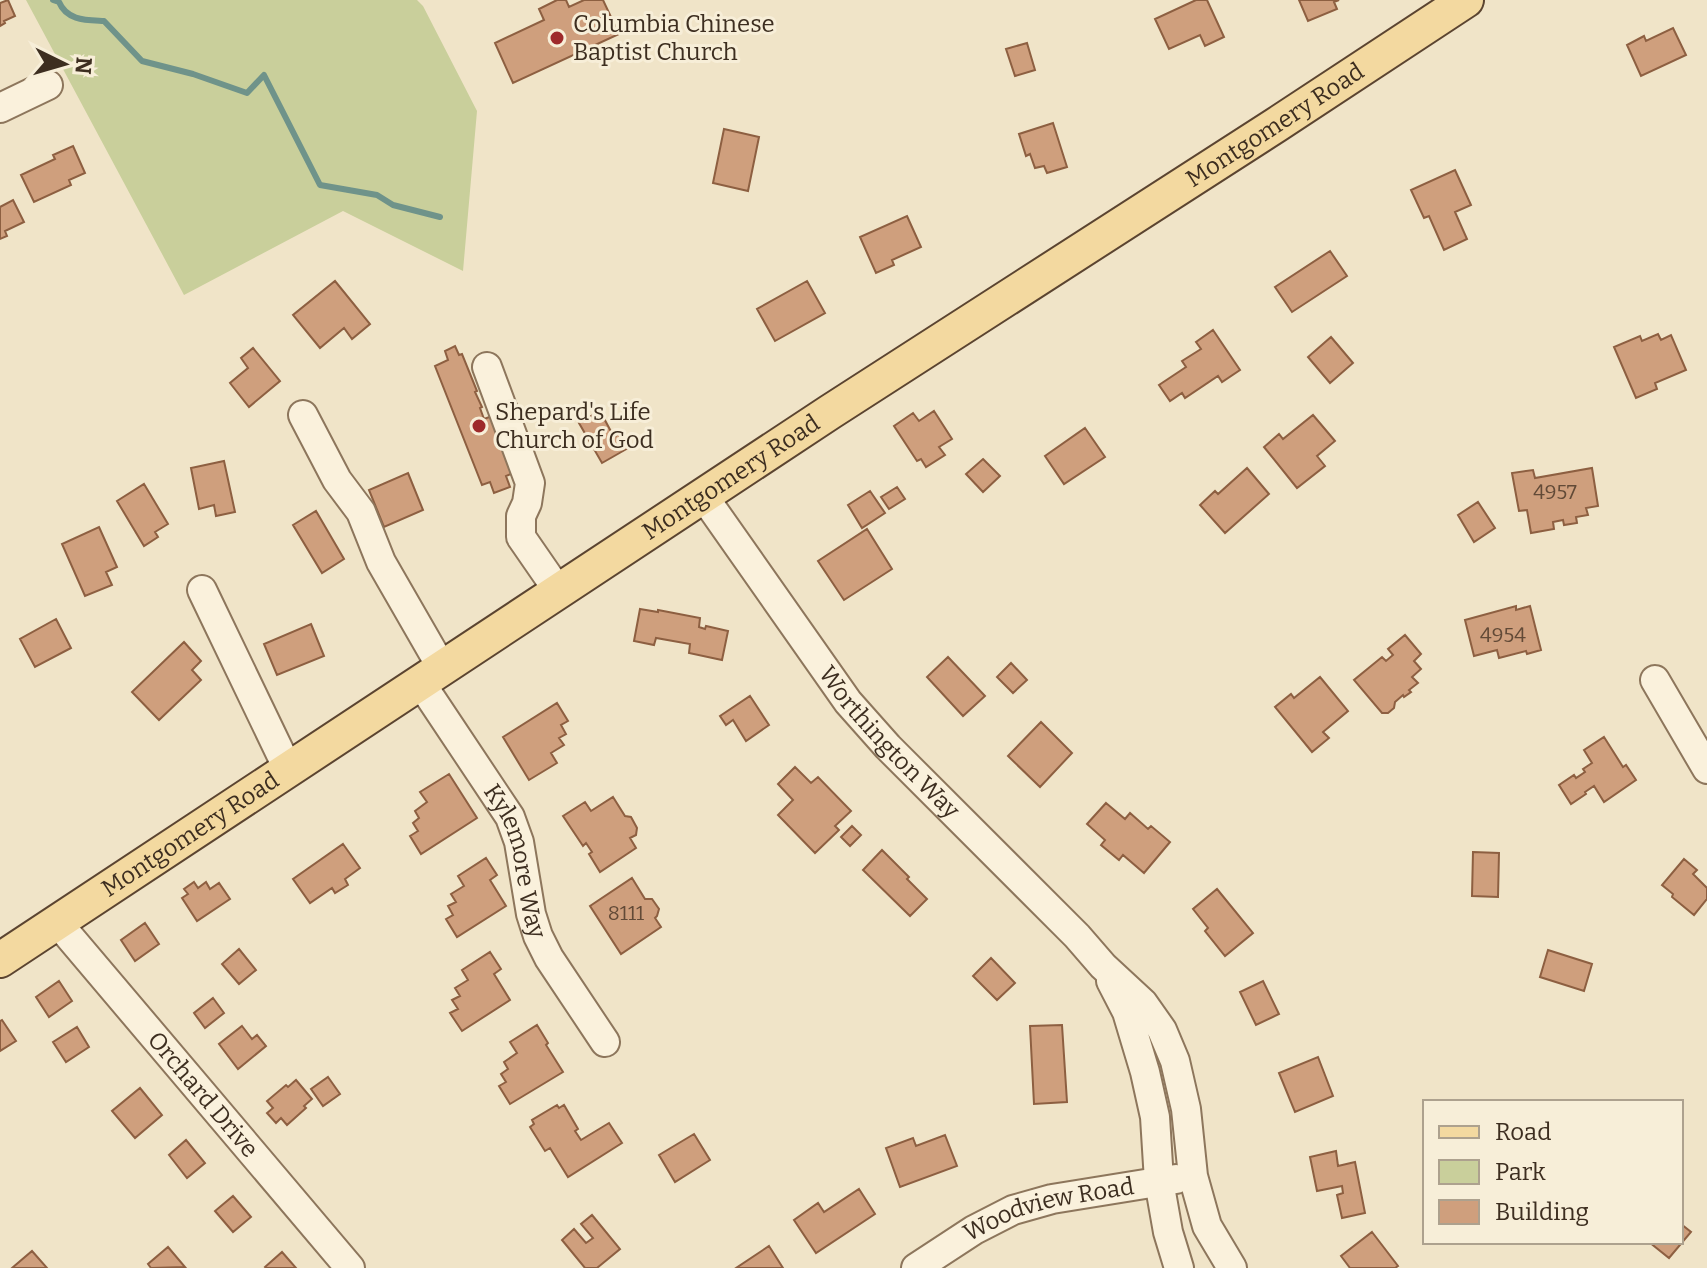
<svg xmlns="http://www.w3.org/2000/svg" width="1707" height="1268" font-family="Bitter,serif">
<style>
.green{fill:#c9cf9b}
.lines{fill:none;stroke-linecap:round;stroke-linejoin:round}
.stream{stroke:#6f938a;stroke-width:6}
.building{fill:#cf9f7d;stroke:#8d5f41;stroke-width:2}
.minor-casing{stroke:#8d765c;stroke-width:32}
.major-casing{stroke:#5b4430;stroke-width:38}
.minor{stroke:#faf1dc;stroke-width:28}
.major{stroke:#f3d9a0;stroke-width:34}
.poi-dot{fill:#9e2a2b;stroke:#f7eed8;stroke-width:3}
.labels{text-anchor:middle;dominant-baseline:central;stroke-width:6;stroke-linejoin:round;paint-order:stroke}
.number-label{font-size:20px;fill:#624a37}
.poi-label{font-size:24px;fill:#3d2e20;stroke:#f7eed8;text-anchor:start}
.street-label{font-size:24px;fill:#3d2e20;stroke:#f7eed8}
</style>
<rect width="100%" height="100%" fill="#f0e4c8"/>
<path class="green" d="M26 0H417L423 6 477 111 463 271 343 211 184 295Z"/>
<g class="lines">
<path class="stream" d="M53 0 59 2C67 21 87 20 104 21L142 61 193 74 247 93 264 75 320 185 377 195 393 205 440 217"/>
</g>
<path class="building" d="M8 0 15 16 4 21 5 23 0 26V3Z
M557 0H566L569 7 584 0H603L619 34 513 83 495 43 544 20 539 9Z
M1196 0H1207L1224 37 1205 46 1200 35 1169 49 1155 19Z
M1299 0H1339L1334 2 1337 9 1308 21Z
M1673 28 1686 55 1641 76 1627 45 1644 36 1646 41Z
M1027 43 1035 70 1015 76 1006 49Z
M1053 123 1067 167 1047 173 1044 166 1035 168 1030 154 1026 156 1019 134Z
M724 129 759 137 748 191 713 183Z
M73 146 85 173 69 180 71 185 34 202 21 175 55 159 53 155Z
M1455 170 1471 205 1455 212 1467 239 1444 250 1429 216 1424 218 1411 190Z
M13 200 24 222 5 231 7 236 0 239V207Z
M907 216 921 247 892 260 894 265 876 273 860 237Z
M1330 251 1347 276 1292 312 1275 287Z
M335 281 370 324 352 339 344 328 320 348 293 315Z
M807 281 825 313 775 341 757 309Z
M1213 330 1240 370 1222 382 1218 376 1185 398 1182 393 1170 401 1159 385 1186 367 1182 361 1201 349 1196 342Z
M1658 334 1661 340 1671 335 1686 370 1655 383 1657 389 1636 398 1614 347 1640 336 1642 341Z
M1331 337 1353 363 1330 383 1308 357Z
M455 346 459 355 462 354 477 391 475 392 482 407 480 408 484 419 495 415 516 472 506 476 510 487 494 493 490 482 482 485 435 366 448 360 445 351Z
M253 348 280 381 249 407 230 383 248 368 241 358Z
M600 411 614 437 621 432 630 447 602 463 579 423Z
M934 411 952 439 939 447 945 455 926 467 921 459 917 461 894 426 913 413 919 421Z
M1313 415 1335 441 1317 456 1325 466 1297 488 1264 447 1279 434 1283 439Z
M1085 428 1105 457 1064 484 1045 456Z
M983 459 1000 476 983 492 966 474Z
M224 461 235 512 216 516 214 505 199 509 191 468Z
M1247 468 1269 494 1225 533 1200 505 1215 491 1218 494Z
M1592 468 1598 506 1586 508 1588 515 1576 517 1577 523 1564 525 1563 520 1553 522 1554 529 1531 533 1527 510 1519 511 1512 473 1533 470 1535 478Z
M408 473 423 510 384 527 369 490Z
M144 484 168 524 155 532 158 537 144 546 117 501Z
M897 487 905 499 889 509 881 497Z
M870 491 885 513 862 528 848 505Z
M1478 502 1495 528 1474 542 1458 515Z
M316 511 344 559 322 573 293 525Z
M99 527 117 567 106 572 112 585 85 596 62 544Z
M867 529 892 569 844 600 818 561Z
M1516 606V610L1530 606 1541 650 1527 654 1526 651 1499 658 1497 650 1474 656 1465 620Z
M640 609 658 612V610L700 618 699 627 705 629 706 626 728 631 722 660 689 653 690 644 656 638 654 645 634 641Z
M56 619 71 648 35 667 20 639Z
M311 624 324 656 277 675 264 644Z
M1405 635 1421 654 1414 661 1421 669 1412 677 1418 683 1409 690 1411 692 1404 697 1403 695 1395 702 1394 708 1388 713H1382L1354 680 1382 657 1386 661 1393 655 1388 649Z
M184 642 201 661 192 670 201 680 159 720 132 692Z
M948 657 985 696 963 716 927 677Z
M1011 663 1027 680 1013 693 997 677Z
M1320 677 1348 711 1323 732 1329 738 1312 752 1275 707 1291 694 1294 698Z
M750 696 769 725 746 741 733 720 726 725 720 716Z
M557 703 568 721 561 725 566 734 559 738 564 745 551 753 557 763 529 780 503 737Z
M1041 722 1072 753 1040 787 1008 756Z
M1604 737 1623 767 1626 765 1636 780 1604 802 1594 786 1585 792 1586 794 1571 804 1559 785 1574 775 1576 778 1585 772 1583 769 1592 763 1584 750Z
M795 767 811 783 818 777 851 811 835 826 839 830 815 853 778 815 793 800 778 784Z
M449 774 477 818 421 854 410 836 418 831 413 823 419 818 415 811 427 802 420 792Z
M613 797 625 816 631 817 637 828 636 835 630 838 636 848 600 872 589 854 592 852 586 843 583 846 563 816 585 802 591 811Z
M1106 803 1125 819 1130 813 1148 829 1151 826 1170 842 1144 873 1123 855 1119 860 1101 845 1105 840 1087 824Z
M852 826 861 835 850 846 841 837Z
M343 844 360 868 345 879 348 885 335 893 332 888 310 903 293 879Z
M882 850 909 877 907 879 927 899 910 916 863 870Z
M1473 852 1499 853 1498 897 1472 896Z
M486 858 497 875 490 880 506 906 457 937 446 919 453 915 448 906 456 902 451 894 464 886 458 876Z
M1684 859 1697 870 1693 874 1707 888V899L1694 915 1672 897 1673 894 1662 885Z
M632 878 645 899H652L659 909 657 916 655 918 661 927 621 954 590 906Z
M194 882 198 888 206 882 210 889 219 883 230 899 197 921 182 898 188 894 184 889Z
M1217 889 1253 933 1225 956 1205 931 1208 928 1193 909Z
M145 923 159 944 135 961 121 940Z
M239 949 256 970 239 984 222 964Z
M1548 950 1592 964 1584 991 1540 977Z
M490 952 501 969 494 974 510 1000 462 1031 450 1013 458 1009 452 1000 460 996 455 988 468 980 462 970Z
M991 958 1015 983 997 1000 973 976Z
M59 981 72 1001 49 1017 36 997Z
M1263 981 1279 1014 1256 1025 1240 992Z
M213 998 224 1013 205 1028 194 1013Z
M2 1020 16 1041 0 1051V1021Z
M537 1025 548 1043 546 1045 563 1072 510 1104 499 1086 506 1082 501 1074 508 1069 504 1062 517 1053 510 1042Z
M1062 1025 1067 1102 1034 1104 1030 1026Z
M242 1026 252 1039 257 1035 266 1046 238 1069 219 1044Z
M77 1027 89 1047 66 1062 53 1042Z
M1318 1057 1333 1096 1295 1112 1279 1073Z
M328 1077 340 1094 323 1106 311 1089Z
M296 1080 312 1099 304 1106 306 1108 287 1125 281 1118 276 1123 267 1113 273 1108 267 1101 286 1085 288 1087Z
M140 1088 162 1115 135 1138 112 1111Z
M557 1105 559 1108 564 1105 578 1129 575 1131 581 1140 609 1123 622 1143 568 1177 550 1148 545 1151 530 1127 534 1124 532 1120Z
M694 1134 710 1160 675 1182 659 1155Z
M945 1135 957 1166 900 1187 886 1148 913 1138 916 1146Z
M186 1140 205 1163 187 1178 169 1155Z
M1336 1151 1338 1166 1355 1162 1365 1213 1342 1218 1337 1195 1343 1193 1342 1186 1317 1191 1310 1157Z
M859 1189 875 1214 816 1253 794 1220 818 1203 824 1212Z
M233 1196 251 1217 233 1232 215 1211Z
M592 1215 620 1249 597 1268H585L562 1240 574 1229 586 1243 593 1238 581 1224Z
M1681 1224 1691 1232 1669 1258 1649 1242H1681Z
M1372 1232 1398 1266 1395 1268H1350L1341 1256Z
M769 1246 783 1268H736Z
M168 1247 185 1267 151 1268 148 1264Z
M32 1251 47 1268H12Z
M282 1252 296 1268H266L265 1267Z"/>
<g class="lines">
<g class="minor-casing">
<g id="minor">
<path d="M0 108 48 85"/>
<path d="M487 367 530 483 527 503 521 516V537L559 592"/>
<path d="M303 415 337 480 361 512 381 562 442 668"/>
<path id="s1" d="M704 497 848 702 888 747 1077 936 1103 966 1143 1003 1162 1030 1175 1061 1186 1109 1193 1176 1207 1226 1232 1268"/>
<path d="M202 590 288 769"/>
<path d="M1655 680 1707 769"/>
<path id="s2" d="M420 682 510 817 519 842 531 914 538 936 549 958 605 1042"/>
<path id="s3" d="M57 922 350 1268"/>
<path d="M1111 981 1127 1012 1145 1072 1155 1117 1159 1181 1168 1232 1179 1268"/>
<path id="s4" d="M916 1268 974 1230 1013 1210 1052 1199 1176 1179"/>
</g>
</g>
<g class="major-casing">
<g id="major">
<path id="s5" d="M0 960 830 412 1276 125 1466 0"/>
</g>
</g>
<use href="#minor" class="minor"/>
<use href="#major" class="major"/>
</g>
<g class="poi-dot">
<circle cx="557" cy="38" r="8"/>
<circle cx="479" cy="426" r="8"/>
</g>
<g class="labels">
<g class="number-label">
<text x="1555" y="492">4957</text>
<text x="1503" y="635">4954</text>
<text x="626" y="913">8111</text>
</g>
<g class="poi-label">
<text x="573" y="24">Columbia Chinese<tspan x="573" dy="28">Baptist Church</tspan></text>
<text x="495" y="412">Shepard's Life<tspan x="495" dy="28">Church of God</tspan></text>
</g>
<g class="street-label">
<text stroke="none"><textPath href="#s5" startOffset="1524">Montgomery Road</textPath></text>
<text stroke="none"><textPath href="#s5" startOffset="876">Montgomery Road</textPath></text>
<text stroke="none"><textPath href="#s1" startOffset="308">Worthington Way</textPath></text>
<text stroke="none"><textPath href="#s5" startOffset="228">Montgomery Road</textPath></text>
<text stroke="none"><textPath href="#s2" startOffset="206">Kylemore Way</textPath></text>
<text stroke="none"><textPath href="#s3" startOffset="226">Orchard Drive</textPath></text>
<text stroke="none"><textPath href="#s4" startOffset="148">Woodview Road</textPath></text>
</g>
</g>
<rect x="1423" y="1100" width="260" height="144" fill="#f7eed8" stroke="#ada18e" stroke-width="2"/>
<rect x="1439" y="1126" width="40" height="12" fill="#f3d9a0" stroke="#ada18e" stroke-width="2"/>
<text x="1495" y="1140" font-size="24" fill="#3d2e20">Road</text>
<rect x="1439" y="1160" width="40" height="24" fill="#c9cf9b" stroke="#ada18e" stroke-width="2"/>
<text x="1495" y="1180" font-size="24" fill="#3d2e20">Park</text>
<rect x="1439" y="1200" width="40" height="24" fill="#cf9f7d" stroke="#ada18e" stroke-width="2"/>
<text x="1495" y="1220" font-size="24" fill="#3d2e20">Building</text>
<g transform="translate(64 64) rotate(95)" stroke="#f7eed8" stroke-width="6" paint-order="stroke">
<path d="M0-6L14 30L0 20L-14 30Z" fill="#3d2e20"/>
<text y="-12" font-size="22" font-weight="bold" text-anchor="middle" fill="#3d2e20">N</text>
</g>
</svg>
